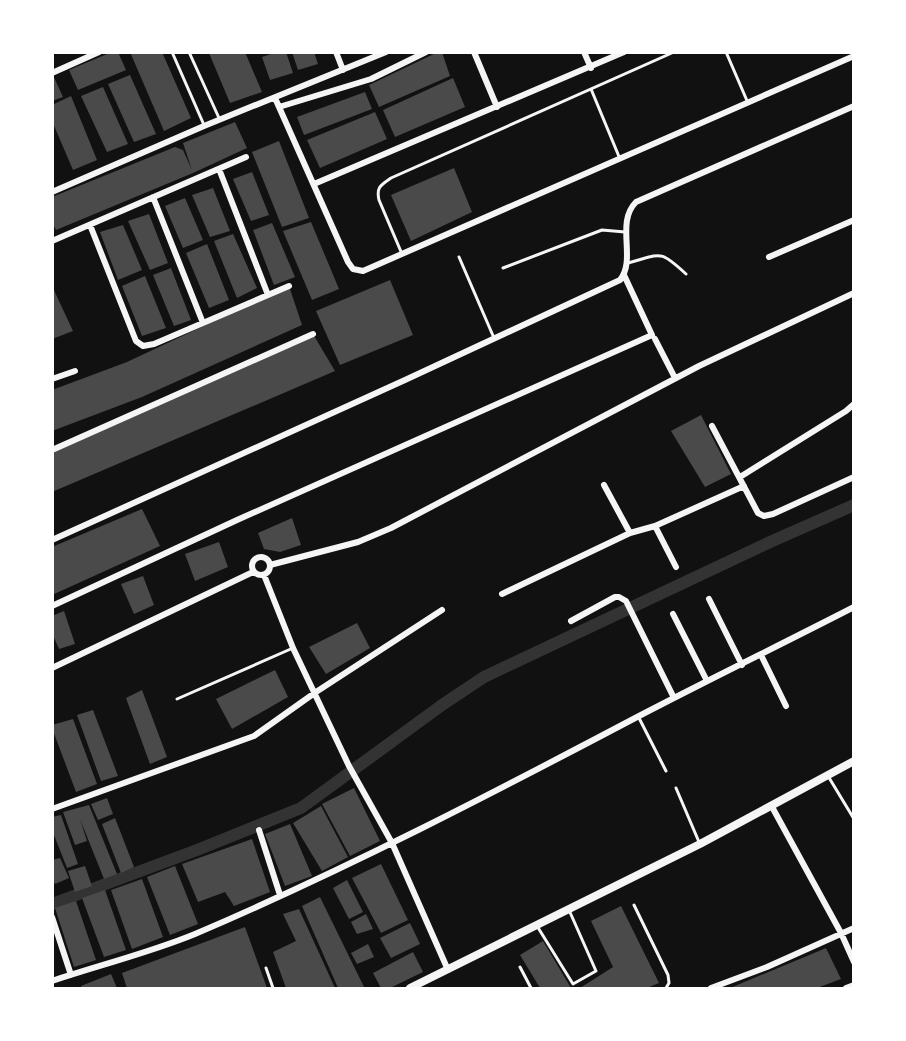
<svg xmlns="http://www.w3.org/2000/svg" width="906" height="1041" font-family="'Playfair Display',serif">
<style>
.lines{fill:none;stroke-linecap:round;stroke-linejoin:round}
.canal{stroke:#333;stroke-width:12}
.building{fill:#4a4a4a}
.service{stroke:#f5f5f5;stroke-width:3}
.minor{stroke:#f5f5f5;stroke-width:6}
.tertiary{stroke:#f5f5f5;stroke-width:8}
</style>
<rect width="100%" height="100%" fill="#111"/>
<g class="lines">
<path class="canal" d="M52 904 197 850 301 808 442 705 484 677 770 542 854 505"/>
</g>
<path class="building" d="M112 52H118L126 70 78 90 69 70Z
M130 52H162L191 118 164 131Z
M245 52 262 92 230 103 209 53Z
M277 52H286L293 73 270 80 262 57Z
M292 52H314L318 64 298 70Z
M438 52H442L450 76 379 107 369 85Z
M52 73 63 97 52 101Z
M130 75 156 134 134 142 108 84Z
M453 78 465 107 395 137 383 110Z
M103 87 128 144 107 152 81 96Z
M365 92 372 109 304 135 297 117Z
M71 96 97 160 73 170 52 121V105Z
M375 112 387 139 320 168 307 140Z
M235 122 247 148 193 173 56 230 52 222V197L175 147 183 150 192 170 183 143Z
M279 141 309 218 282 227 252 152Z
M454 168 472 212 411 241 391 195Z
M252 172 269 215 251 221 233 179Z
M213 188 230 231 210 237 192 195Z
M185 198 203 240 183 248 165 206Z
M149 214 168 263 150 270 128 221Z
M311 222 339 289 312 300 283 231Z
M272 223 295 277 274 285 253 230Z
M123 225 142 270 118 280 100 232Z
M233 234 257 288 237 298 214 241Z
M207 244 229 300 209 308 186 253Z
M171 268 191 320 174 326 153 275Z
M145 276 166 328 142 336 122 286Z
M390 280 413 335 340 365 316 311Z
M52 286 73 331 52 339Z
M289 286 302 325 142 397 52 431V390L127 362Z
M313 334 335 371 52 492V450Z
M701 415 731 474 705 487 671 431Z
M142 509 160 546 52 595V547Z
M292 518 301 545 280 552 264 549 258 533Z
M219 542 228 567 195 581 185 554Z
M143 576 154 605 134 614 121 584Z
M64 611 75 644 59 649 52 633V616Z
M357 623 370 648 326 674 309 647Z
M275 670 288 697 232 729 216 699Z
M142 690 167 757 150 764 126 698Z
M93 710 118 776 101 781 77 715Z
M73 719 97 784 76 792 52 728V725Z
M354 788 380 841 350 856 322 804Z
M107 798 113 814 98 820 91 804Z
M89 805 117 874 104 879 80 819 87 841 75 845 63 812Z
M321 806 348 857 322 871 293 823Z
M61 815 78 864 67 868 52 830V817Z
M115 818 134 867 121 873 102 824Z
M290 824 312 876 285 886 265 834Z
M252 839 270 892 234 906 225 892 198 902 182 864Z
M60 858 69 878 55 884 52 878V860Z
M381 864 408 920 381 933 352 878Z
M85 866 92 886 75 892 68 871Z
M175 866 198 924 170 935 147 877Z
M142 879 163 937 132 949 111 890Z
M347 880 363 912 349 919 333 888Z
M105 890 126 950 104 957 82 898Z
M320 897 364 987 360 988H338L302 906Z
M76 901 96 960 74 967 55 908Z
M621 906 659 983 647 988H580L613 967 591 921Z
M299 909 335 988H286L273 952 296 941 283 914Z
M366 914 373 929 357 934 351 922Z
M410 923 420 944 391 958 380 938Z
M245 927 267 988H127L122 973Z
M543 941 571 988H540L520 955Z
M368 944 374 957 357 964 351 953Z
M826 948 841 979 817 988H730Z
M413 952 423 972 390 988H381L373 973Z
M111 974 117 988H82L81 986Z"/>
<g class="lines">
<path class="service" d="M172 52 204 125
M189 52 219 118
M726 52 748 103
M591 89 620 159
M402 254 379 200C376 187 381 185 391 178L674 52
M459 257 494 338
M628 263C662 254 659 249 686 274
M503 268 602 230 625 232
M177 699 293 648
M638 716 666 771
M828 776 854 819
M676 788 699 842
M634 905 668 975 669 983 666 988
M537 926 573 984 596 971 569 910
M520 967 531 988
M266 968 273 988"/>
<path class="minor" d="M336 52 343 70
M474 52 497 107
M584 52 591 68
M52 73 99 52
M275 98 348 262 353 269 363 271 854 56
M279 107 371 79 426 52
M219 169 268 295
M314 184 624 52
M52 192 204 126 386 52
M153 197 203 323
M90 225 136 341 143 346 154 344 289 286
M52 241 246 157
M769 257 854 220
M655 339 675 378
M52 379 75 371
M712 426 758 513 764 516 773 514 854 477
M52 450 313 334
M740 477 846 411 854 404
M604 485 630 533
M655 526 676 567
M52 540 405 380 620 280C637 259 615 223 636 202L854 106
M252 566a9 9 0 1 1 18 0a9 9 0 1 1-18 0Z
M270 565 358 542 391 528 699 366 854 293
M264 575 293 648 349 766 392 843 448 970
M502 594 630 533 655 526 744 486
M709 599 742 665
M52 606 237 520 652 335 624 275
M673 614 707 681
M571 621 615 597H619L626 601 674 698
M761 655 786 706
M52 668 253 572
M771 805 841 933 854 962
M52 809 254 736 316 692 442 610
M259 830 280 895
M52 917 71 975
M52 981C99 965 149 953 195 934 347 869 493 793 639 716 710 679 782 644 854 607
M711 988 767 967 854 928
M846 988 854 985"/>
<path class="tertiary" d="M410 988 700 844 854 761"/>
</g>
<rect width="906" height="1041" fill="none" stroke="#ffffff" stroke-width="108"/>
</svg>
